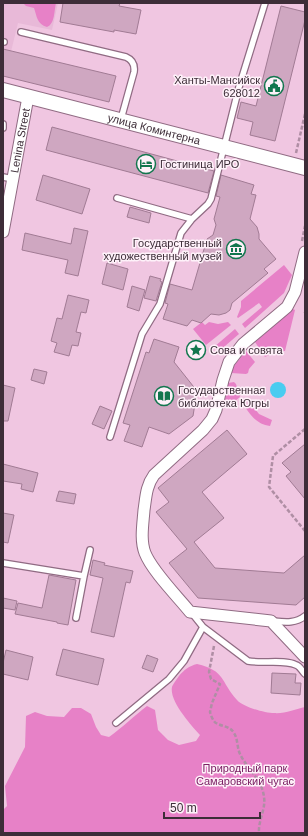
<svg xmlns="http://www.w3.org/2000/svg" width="308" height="836" font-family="Arial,sans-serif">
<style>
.built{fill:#e8b9d8}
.green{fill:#e781c7}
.water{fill:#49ccf0}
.building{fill:#cfa7c1;stroke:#a17b94}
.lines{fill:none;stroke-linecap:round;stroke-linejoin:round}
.service-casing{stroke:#906b83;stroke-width:8}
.minor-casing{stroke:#906b83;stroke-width:13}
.tertiary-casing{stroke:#906b83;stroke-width:16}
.path{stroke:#af8ea4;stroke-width:2.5;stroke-dasharray:4 2;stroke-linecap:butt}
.service{stroke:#fff;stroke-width:5.5}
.minor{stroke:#fff;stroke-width:11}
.tertiary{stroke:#fff;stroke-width:14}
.labels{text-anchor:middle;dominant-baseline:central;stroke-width:3;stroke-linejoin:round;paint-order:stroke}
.poi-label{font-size:11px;fill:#3d2d38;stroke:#fef1f9;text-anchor:start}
.street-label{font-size:11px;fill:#3d2d38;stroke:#fef1f9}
.park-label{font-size:11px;fill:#7b2064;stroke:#fef1f9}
</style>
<rect width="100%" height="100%" fill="#f0c6e1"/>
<path class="built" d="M3 3H58L52 30 18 23 5 76H3Z"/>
<path class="green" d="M23 3H56C54 11 55 24 47 27 37 24 37 17 34 8L26 6Z
M284 265 292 275 284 293 245 328 242 324 262 307 259 303 238 318 237 317 241 307V301Z
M293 309 295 310 285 351H277L265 357 255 342Z
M202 322 205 325 209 322 218 324 228 322 231 325 206 345 193 329Z
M235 329 239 334 218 352 214 347Z
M246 351 255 362 249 369 248 373 246 374 231 373 233 367Z
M234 382 236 384 240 397 226 408 224 406 227 385 228 383Z
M251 404 259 414 272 420 270 426C258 425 251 416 245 407Z
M197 664C226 671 220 681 237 700 243 707 265 713 274 713 284 714 296 709 305 707V833H3V810L7 806 5 786 25 747 26 716 35 712 47 716 64 717 72 708H81L91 714 96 727 101 735 109 737C123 727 134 716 147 706L155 710 158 730 168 740 179 745 196 741 200 735C192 726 169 701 172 687 173 684 177 679 179 676 184 670 189 666 197 664Z"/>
<path class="water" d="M270 390a8 8 0 1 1 16 0a8 8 0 1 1-16 0Z"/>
<path class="building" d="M63 3H120L119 6 141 10 136 34 114 30V32L60 22Z
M281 6 305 12V20L275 141 250 135 253 122 237 118 241 102 256 106Z
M3 49 116 76 109 102 3 76Z
M52 127 214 171 208 193 46 150Z
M43 175 90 189 82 214 36 200Z
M221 175 254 185 251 194 256 195 250 219 257 227 259 234V239L276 259 264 269 268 273 232 303 230 310 226 313 219 315 211 314 201 323 192 320 187 326 163 319 168 304 165 303 170 284 192 290 207 239 213 235 216 225 214 219 220 197 216 196Z
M130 207 151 213 149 223 127 217Z
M74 228 88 231 78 276 65 273 68 260 22 250 25 233 71 244Z
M107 263 128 269 123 290 102 284Z
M150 276 161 279 160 281 162 282 156 301 144 298Z
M132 286 145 290 139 311 127 307Z
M68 295 89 300 86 313 81 312 76 332 81 333 78 346 72 345 69 356 54 352 57 343 51 341 57 318 62 319Z
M154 339 179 347 174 362 197 391 193 416 169 434 149 427 142 447 124 441 130 425 123 423 146 352 149 353Z
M34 369 47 372 44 384 31 380Z
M3 385 15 388 8 421H3Z
M100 406 112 411 104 429 92 424Z
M227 430 247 454 202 492 224 518 194 542 215 568 284 573 305 555V597L296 605 198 598 169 563 187 549 156 512 169 502 158 488Z
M305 444V499L286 476 291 472 282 463Z
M3 464 38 473 33 492 21 489 22 484 3 481Z
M59 491 76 494 74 504 56 501Z
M3 513 14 515 8 543 3 542Z
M93 560 105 563 104 565 133 571 130 583 126 582 114 637 91 632 103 578 90 575Z
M49 575 76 580 68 625 57 623V622L15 614 18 603 42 608Z
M3 598 17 601 15 610 3 608Z
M63 649 104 659 98 685 56 675Z
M6 650 33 657 28 680 3 674V663Z
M147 655 158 659 153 672 142 668Z
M272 673 296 674 295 683H301L300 695 271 693Z"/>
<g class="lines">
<g class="service-casing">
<path id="service" d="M21 32 126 57C133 60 135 65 134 72L121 119
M3 42H4
M3 124V128
M3 177 13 179
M117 198 192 219
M110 437 142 334 160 304 181 233 192 219 208 204 211 199 239 87 265 3
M3 563 84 576 76 618
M84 576 90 550
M191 612 203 627 248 661C262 664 284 659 296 665 300 666 302 671 305 674
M272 621C284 622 295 624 305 616
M116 723 169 679 184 661 203 627"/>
</g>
<g class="minor-casing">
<g id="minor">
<path id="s1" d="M3 232 28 97"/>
<path d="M305 252 295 292 287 307 243 344 229 362 223 380 216 410 212 419 203 430 154 475C146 486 146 497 144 510 143 524 140 540 145 553 152 571 178 597 190 612L271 621 305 657"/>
</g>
</g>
<g class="tertiary-casing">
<g id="tertiary">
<path id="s2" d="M3 90 305 168"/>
</g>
</g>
<path class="path" d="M296 153 305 114
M302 241 305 226
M305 313V312
M305 429 273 456 269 487 305 531
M214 646 209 672 211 679 220 684 212 703 210 712C211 716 213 721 216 723 223 727 230 726 234 733 238 739 237 748 240 754 247 769 262 779 264 797 266 809 258 821 259 833"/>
<use href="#service" class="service"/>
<use href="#minor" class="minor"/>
<use href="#tertiary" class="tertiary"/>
</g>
<defs>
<g id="civic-ring" transform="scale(1)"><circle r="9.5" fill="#fef1f9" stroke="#12764e" stroke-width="1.5"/><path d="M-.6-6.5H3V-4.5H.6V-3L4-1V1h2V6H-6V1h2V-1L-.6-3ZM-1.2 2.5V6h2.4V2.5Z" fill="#12764e"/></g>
<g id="hotel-ring" transform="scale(1)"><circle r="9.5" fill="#fef1f9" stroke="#12764e" stroke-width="1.5"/><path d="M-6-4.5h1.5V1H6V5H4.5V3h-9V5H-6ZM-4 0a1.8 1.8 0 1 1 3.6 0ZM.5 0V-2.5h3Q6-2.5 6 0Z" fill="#12764e"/></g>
<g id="museum-ring" transform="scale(1)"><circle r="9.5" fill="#fef1f9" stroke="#12764e" stroke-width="1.5"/><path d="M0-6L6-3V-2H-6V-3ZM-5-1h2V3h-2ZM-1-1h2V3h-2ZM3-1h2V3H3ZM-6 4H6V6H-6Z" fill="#12764e"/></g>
<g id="sight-ring" transform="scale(1)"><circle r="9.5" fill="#fef1f9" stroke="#12764e" stroke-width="1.5"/><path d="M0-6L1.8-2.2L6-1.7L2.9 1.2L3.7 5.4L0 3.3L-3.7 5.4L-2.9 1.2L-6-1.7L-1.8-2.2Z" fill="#12764e"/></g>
<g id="library-ring" transform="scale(1)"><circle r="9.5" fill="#fef1f9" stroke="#12764e" stroke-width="1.5"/><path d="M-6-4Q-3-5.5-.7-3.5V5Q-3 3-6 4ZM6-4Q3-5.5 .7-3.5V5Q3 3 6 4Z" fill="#12764e"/></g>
</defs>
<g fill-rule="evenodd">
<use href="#civic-ring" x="274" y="86"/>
<use href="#hotel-ring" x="146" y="164"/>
<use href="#museum-ring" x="236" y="249"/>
<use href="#sight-ring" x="196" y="350"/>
<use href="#library-ring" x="164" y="396"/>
</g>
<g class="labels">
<g class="poi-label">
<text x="260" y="80" text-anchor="end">Ханты-Мансийск<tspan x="260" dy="13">628012</tspan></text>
<text x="160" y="164">Гостиница ИРО</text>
<text x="222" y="243" text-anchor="end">Государственный<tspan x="222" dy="13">художественный музей</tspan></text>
<text x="210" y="350">Сова и совята</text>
<text x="178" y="390">Государственная<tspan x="178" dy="13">библиотека Югры</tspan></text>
</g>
<g class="street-label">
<text stroke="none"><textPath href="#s2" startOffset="156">улица Коминтерна</textPath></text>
<text stroke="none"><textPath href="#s1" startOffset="93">Lenina Street</textPath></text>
</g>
<g class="park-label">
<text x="245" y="768">Природный парк<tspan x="245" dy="13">Самаровский чугас</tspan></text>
</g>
</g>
<rect width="308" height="836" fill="none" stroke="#3d2d38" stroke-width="8"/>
<path d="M164 812v6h96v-6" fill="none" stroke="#3d2d38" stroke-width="2"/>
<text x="170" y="812" font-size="12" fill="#3d2d38" stroke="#fef1f9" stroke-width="3" paint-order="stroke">50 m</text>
</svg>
